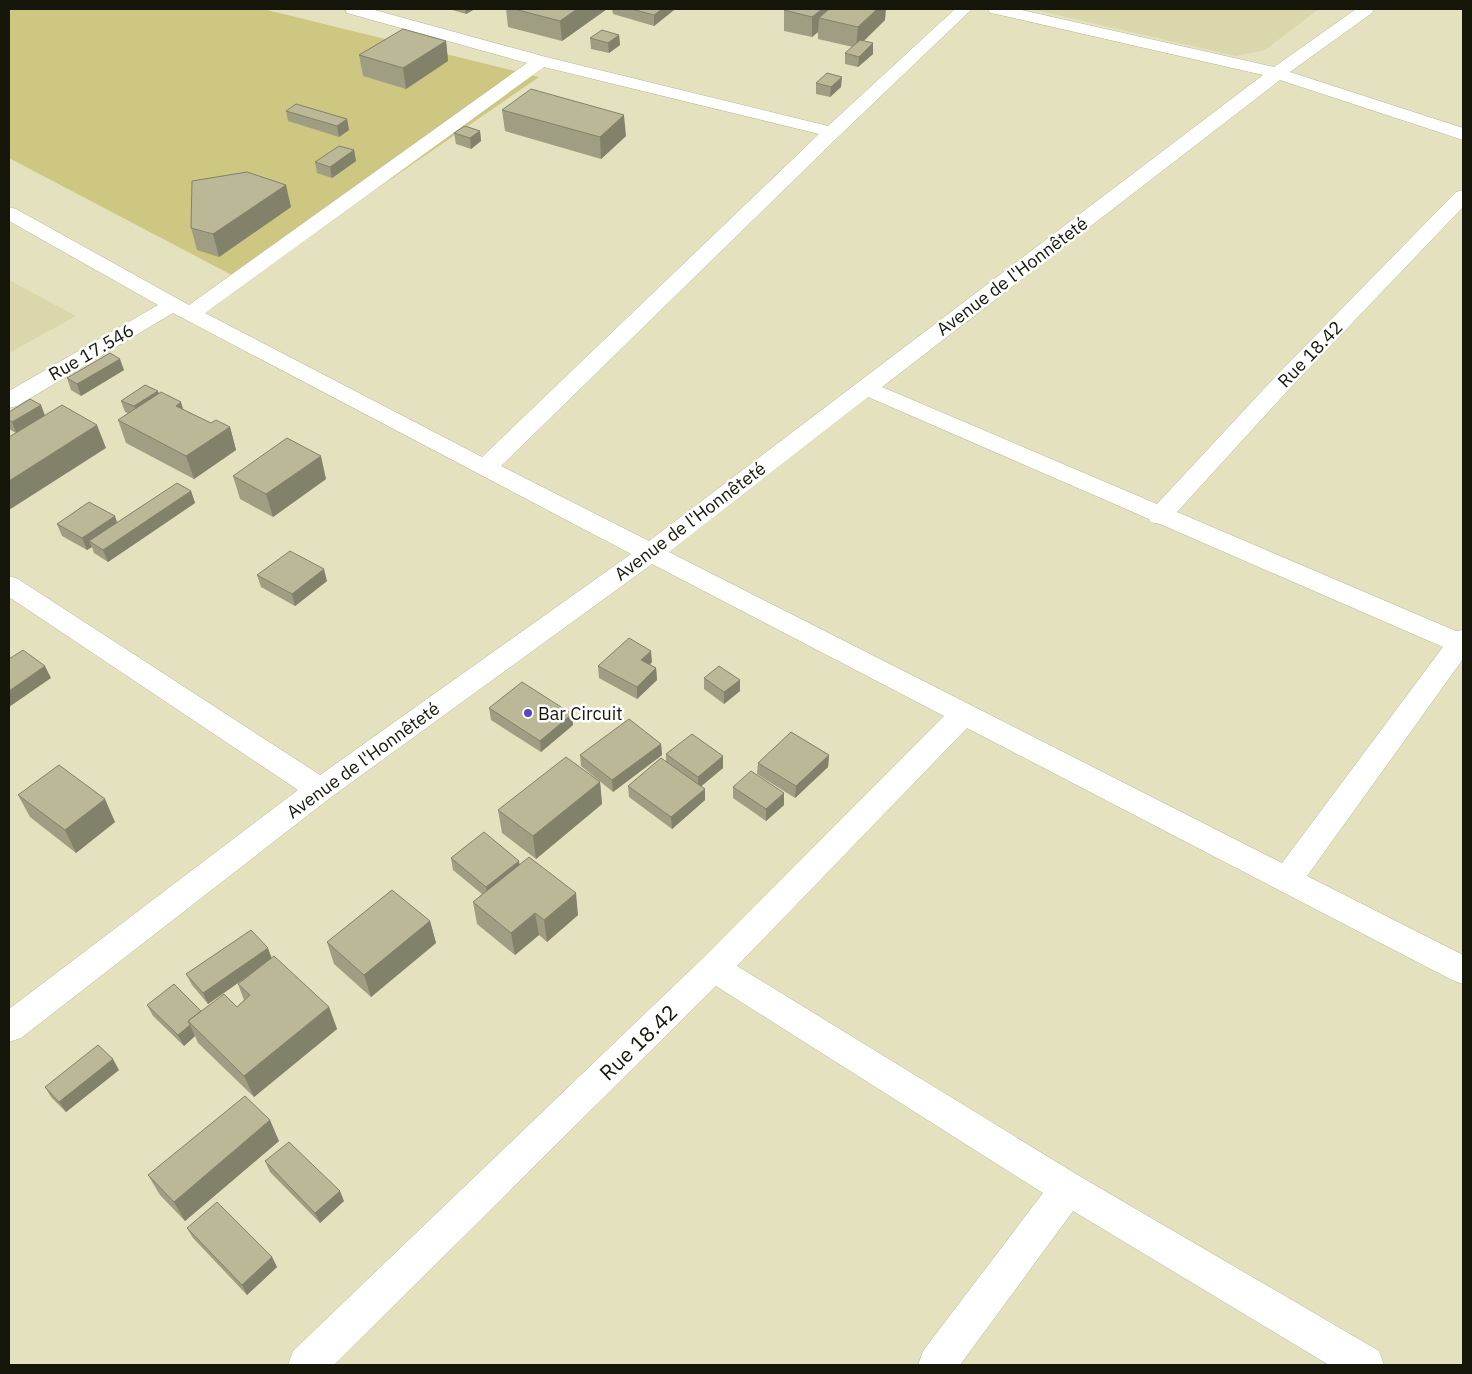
<svg xmlns="http://www.w3.org/2000/svg" width="1472" height="1374" font-family="'IBM Plex Sans',sans-serif">
<style>
.built{fill:#dad7ad}
.green{fill:#cdc782}
.lines{fill:none;stroke-linecap:round;stroke-linejoin:round}
.minor-casing{stroke:#b9b695;stroke-width:1}
.minor{fill:#fff;fill-rule:evenodd}
.wall{fill:#a09e82}
.shaded-wall{fill:#82816a}
.building{fill:#bab897;stroke:#82816a}
.poi-dot{fill:#5746be;stroke:#fff;stroke-width:2}
.labels{text-anchor:middle;dominant-baseline:central;stroke-width:5;stroke-linejoin:round;paint-order:stroke}
.street-label{font-size:18px;fill:#161509;stroke:#fff}
.poi-label{font-size:18px;fill:#161509;stroke:#fff;text-anchor:start}
.near-street-label{font-size:21px;fill:#161509;stroke:#fff}
</style>
<rect width="100%" height="100%" fill="#e4e1bf"/>
<path class="built" d="M1031 9H1319L1265 50 1236 56Z
M9 280 76 316 9 353Z"/>
<path class="green" d="M9 9H263L539 77 243 281 9 158Z"/>
<g class="lines">
<g class="minor-casing">
<path id="minor" d="M345 9H371L546 57 828 126 955 9H972L839 136 501 466 649 541 1263 75 996 14 990 13 988 9H1017L1274 67 1356 9H1374L1372 13 1290 72 1463 128V140L1280 80 882 387 1157 504 1275 377 1456 192 1463 190V207L1291 387 1177 512 1456 631 1463 630V659L1307 876 1463 955V984L1452 980 967 728 737 966 1081 1177 1379 1351 1384 1365H1329L1073 1211 960 1365H918L923 1351 1043 1193 716 986 334 1365H288L293 1351 703 958 944 716 652 564 330 798 21 1038 9 1042V1009L298 790 9 597V576L18 579 320 775 631 554 173 313 17 406 9 408V391L158 305 9 221V207L16 209 189 305 527 63 347 13ZM544 67 819 134 482 457 205 313ZM868 397 1149 519 1150 522 1160 524 1443 647 1282 863 669 552Z"/>
</g>
<use href="#minor" class="minor"/>
</g>
<path class="wall" d="M449 9H472L473 10 466 14Z
M506 9H607L562 41 508 27Z
M612 9H674V10L654 26 613 14Z
M784 10 885 20 864 41 873 54 858 67 845 64V53L853 47 818 39V32L812 37 784 31Z
M619 35 620 45 609 53 591 49 590 38Z
M446 41 448 61 406 89 363 76 359 55Z
M816 83 841 87 830 97 816 94Z
M502 110 626 136 601 159 505 131Z
M286 111 347 119 349 130 339 137 288 121Z
M480 131 481 141 471 149 456 144 454 133Z
M354 150 356 161 332 178 317 173 315 162Z
M291 207 219 257 197 250 191 228Z
M124 370 81 396 71 390 67 378Z
M159 393 183 410 211 423 230 427 236 450 194 479 126 443 118 420 128 413 125 412 121 401Z
M41 405 45 415 106 448 16 433 9 429V412Z
M233 476 326 479 273 517 240 499Z
M191 491 195 503 108 562 94 553 92 547 87 550 62 536 57 524 117 523Z
M257 575 327 581 295 606 261 587Z
M652 662 650 664 656 668 657 680 637 699 599 678 598 666Z
M704 678 740 680V691L724 704 704 689Z
M489 708 572 714 573 725 541 752 491 720Z
M661 744 662 755 613 792 581 766 580 755Z
M666 754 723 768 701 786 705 800 672 829 629 797 628 786 666 762Z
M829 755 828 767 795 798 757 774 758 763Z
M600 782 602 804 536 859 502 833 498 810Z
M733 787 784 805 766 821 733 798Z
M18 795 115 822 76 853 30 817Z
M451 858 519 861V864L578 915 547 942 539 935 515 955 477 924 473 902 482 894 453 870Z
M430 921 436 943 371 997 334 964 327 942Z
M272 958 329 1007 337 1029 254 1097 198 1043 195 1036 184 1046 153 1016 147 1005 201 1011 237 1007 244 1000 238 984 245 978 208 1004 192 985 186 974Z
M119 1070 66 1112 51 1097 45 1087Z
M279 1141 185 1221 160 1195 148 1175Z
M265 1161 344 1201 320 1223 270 1172Z
M187 1228 272 1257 277 1267 247 1295 193 1238Z"/>
<path class="shaded-wall" d="M465 9H472L473 10 466 14Z
M577 9H607L562 41 560 21Z
M662 9H674V10L654 26V15Z
M822 9H844L819 18 818 32 812 37V17Z
M877 9H886L885 20 856 48 858 27Z
M619 35 620 45 609 53 608 43Z
M446 41 448 61 406 89 403 68Z
M873 43V54L858 67 859 57Z
M842 77 841 87 830 97 831 87Z
M624 115 626 136 601 159 600 137Z
M347 119 349 130 339 137 337 126Z
M480 131 481 141 471 149 470 138Z
M354 150 356 161 332 178 330 167Z
M286 185 291 207 219 257 213 234Z
M120 359 124 370 81 396 77 384Z
M158 391 162 403 138 418 134 406Z
M181 402 188 425 176 406Z
M41 405 45 417 17 434 12 422Z
M97 425 106 448 9 510V481Z
M230 427 236 450 194 479 186 456Z
M321 456 326 479 273 517 266 494Z
M191 491 195 503 108 562 103 550Z
M115 516 119 528 89 541 92 547 87 550 82 538Z
M324 569 327 581 295 606 292 594Z
M651 651 652 662 642 672 641 660Z
M45 666 51 678 9 707V691Z
M656 668 657 680 637 699V687Z
M740 680V691L724 704V692Z
M572 714 573 725 541 752 540 741Z
M661 744 662 755 613 792 612 780Z
M829 755 828 767 795 798 796 786Z
M723 756V768L698 789V777Z
M600 782 602 804 536 859 533 836Z
M705 789V800L672 829 671 817Z
M784 793V805L766 821V809Z
M105 799 115 822 76 853 65 830Z
M519 861 521 872 488 899 486 887Z
M576 893 578 915 547 942 544 920Z
M535 913 539 935 515 955 511 933Z
M430 921 436 943 371 997 364 975Z
M268 948 272 959 208 1004 203 993Z
M329 1007 337 1029 254 1097 244 1076Z
M190 1025 195 1036 184 1046 178 1035Z
M113 1059 119 1070 66 1112 59 1102Z
M270 1120 279 1141 185 1221 174 1202Z
M340 1191 344 1201 320 1223 315 1213Z
M272 1257 277 1267 247 1295 242 1285Z"/>
<path class="building" d="M514 9H577L560 21Z
M631 9H662L654 15Z
M786 9H822L812 17 784 10Z
M829 9H877L858 27 819 18Z
M403 29 446 41 403 68 359 55Z
M602 30 619 35 608 43 590 38Z
M860 40 873 43 859 57 845 53Z
M827 73 842 77 831 87 816 83Z
M531 89 624 115 600 137 502 110Z
M296 104 347 119 337 126 286 111Z
M465 126 480 131 470 138 454 133Z
M339 146 354 150 330 167 315 162Z
M247 172 286 185 213 234 191 228 192 181Z
M110 353 120 359 77 384 67 378Z
M145 385 158 391 134 406 121 401Z
M161 392 181 402 176 406 211 423 216 420 230 427 186 456 118 420Z
M30 399 41 405 12 422 9 420V412Z
M62 405 97 425 9 481V437Z
M287 438 321 456 266 494 233 476Z
M177 483 191 491 103 550 89 541Z
M89 502 115 516 82 538 57 524Z
M290 551 324 569 292 594 257 575Z
M629 638 651 651 641 660 656 668 637 687 598 666Z
M23 650 45 666 9 691V659Z
M719 666 740 680 724 692 704 678Z
M522 682 572 714 540 741 489 708Z
M629 719 661 744 612 780 580 755Z
M791 732 829 755 796 786 758 763Z
M692 734 723 756 698 777 666 754Z
M566 757 600 782 533 836 498 810Z
M661 758 705 789 671 817 628 786Z
M59 765 105 799 65 830 18 795Z
M751 771 784 793 766 809 733 787Z
M484 832 519 861 486 887 451 858Z
M529 857 576 893 544 920 535 913 511 933 473 902Z
M392 890 430 921 364 975 327 942Z
M251 930 268 948 203 993 186 974Z
M274 956 329 1007 244 1076 188 1021 224 994 237 1007 250 995 238 984Z
M174 984 201 1011 188 1021 190 1025 178 1035 147 1005Z
M98 1045 113 1059 59 1102 45 1087Z
M245 1096 270 1120 174 1202 148 1175Z
M289 1142 340 1191 315 1213 265 1161Z
M217 1202 272 1257 242 1285 187 1228Z"/>
<circle class="poi-dot" cx="528" cy="713" r="5"/>
<g class="labels">
<g class="street-label">
<text transform="translate(1012 276) rotate(-37)">Avenue de l'Honnêteté</text>
<text transform="translate(91 352) rotate(-30)">Rue 17.546</text>
<text transform="translate(1310 354) rotate(-46)">Rue 18.42</text>
<text transform="translate(690 521) rotate(-37)">Avenue de l'Honnêteté</text>
<text transform="translate(363 760) rotate(-36)">Avenue de l'Honnêteté</text>
</g>
<g class="poi-label">
<text x="538" y="713">Bar Circuit</text>
</g>
<g class="near-street-label">
<text transform="translate(638 1042) rotate(-44)">Rue 18.42</text>
</g>
</g>
<rect width="1472" height="1374" fill="none" stroke="#161509" stroke-width="20"/>
</svg>
